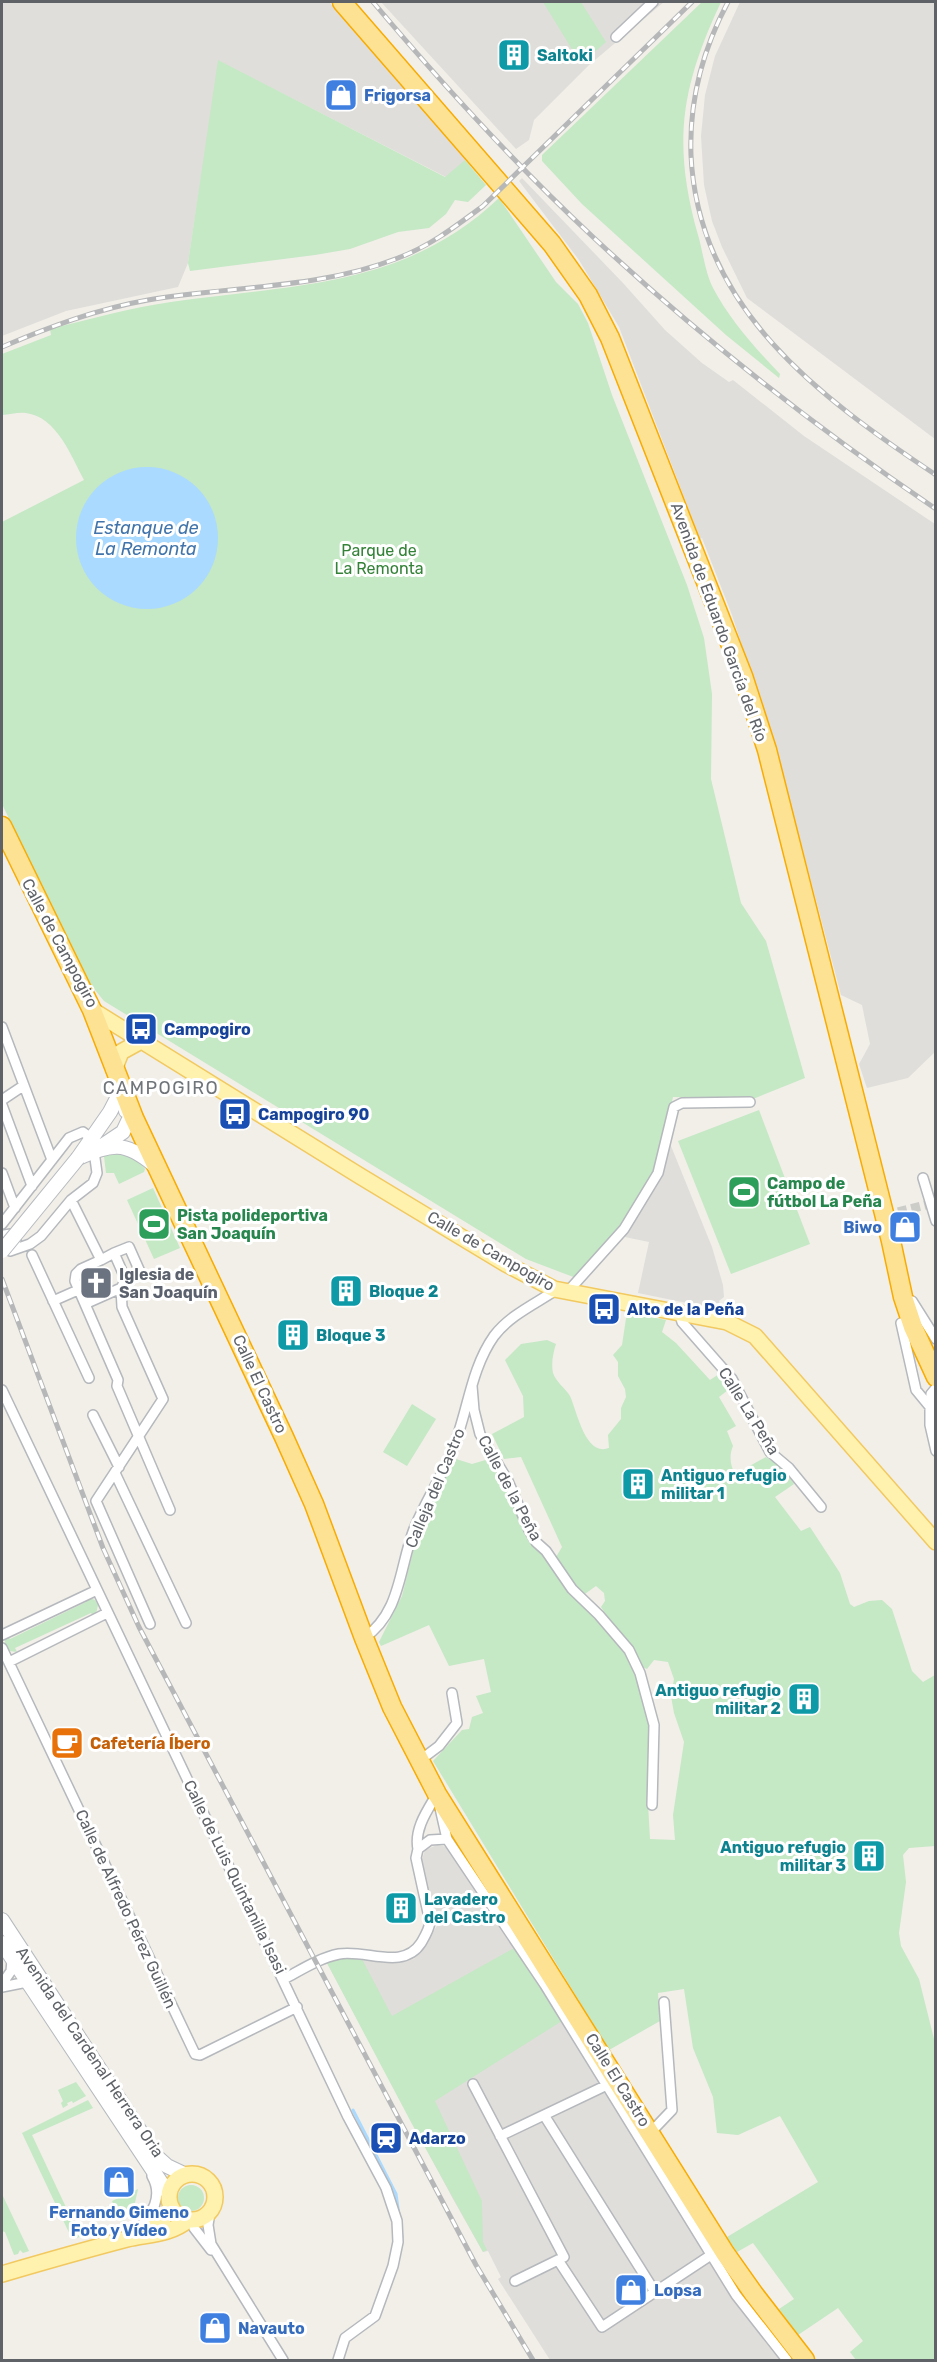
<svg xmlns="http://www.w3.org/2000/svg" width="937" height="2362" font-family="Rubik,sans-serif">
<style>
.industrial{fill:#e0deda}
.green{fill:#c5e8c5}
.water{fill:#aadaff}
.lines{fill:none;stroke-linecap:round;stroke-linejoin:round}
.stream{stroke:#aadaff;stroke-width:3}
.street-tunnel{stroke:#ccccc8;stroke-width:9;stroke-dasharray:9 4.5;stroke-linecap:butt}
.street-casing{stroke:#b5b8bc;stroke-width:12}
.secondary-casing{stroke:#b6babf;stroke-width:16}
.primary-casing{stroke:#f2c960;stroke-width:18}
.highway-casing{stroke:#f9ab00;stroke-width:21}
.street{stroke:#fff;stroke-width:9}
.secondary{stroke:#fff;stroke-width:14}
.primary{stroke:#fff2af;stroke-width:15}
.highway{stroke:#fde293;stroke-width:18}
.rail-casing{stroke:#b6b7b8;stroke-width:5}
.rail{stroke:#fff;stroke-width:3;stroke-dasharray:9;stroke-linecap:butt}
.secondary-bridge-casing{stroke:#b6babf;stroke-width:16;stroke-linecap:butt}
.secondary-bridge{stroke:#fff;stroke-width:14}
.labels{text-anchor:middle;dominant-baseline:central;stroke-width:6;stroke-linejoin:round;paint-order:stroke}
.culture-label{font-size:16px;font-weight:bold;fill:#0d838f;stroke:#fff;text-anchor:start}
.shop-label{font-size:16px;font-weight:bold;fill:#366cbe;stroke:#fff;text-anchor:start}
.park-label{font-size:16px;fill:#348238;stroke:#fff}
.street-label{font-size:16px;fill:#5f6368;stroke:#fff}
.transit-label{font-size:16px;font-weight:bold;fill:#164399;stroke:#fff;text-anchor:start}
.leisure-label{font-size:16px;font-weight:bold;fill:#27864d;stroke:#fff;text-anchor:start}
.worship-label{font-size:16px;font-weight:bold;fill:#5b616d;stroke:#fff;text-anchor:start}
.food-label{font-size:16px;font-weight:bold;fill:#c56008;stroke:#fff;text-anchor:start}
.water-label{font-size:18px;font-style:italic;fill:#4174aa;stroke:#fff}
.neighbourhood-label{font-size:18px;letter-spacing:1.5px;fill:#70757a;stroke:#fff}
</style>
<rect width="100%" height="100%" fill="#f1efe8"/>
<path class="industrial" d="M2 2H329L334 7 339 4 468 158 446 177 219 61 188 263 178 287 66 311 2 336Z
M381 2H664L589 65 534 120 529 140 516 149Z
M740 2H935V439L747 298 722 247 712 221 704 185 701 136 705 95 715 56Z
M522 178 623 283 665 330 702 363 729 382 733 380 804 436 935 524 936 1051 908 1078 867 1088 859 1064 870 1044 862 1005 841 995 781 767 732 615 702 538 700 539 619 327 579 260 519 181Z
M666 1145 671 1146 712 1247 723 1285 724 1297 719 1301 721 1310 638 1293 649 1242 620 1236Z
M437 1845 447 1847 516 1947 711 2263 782 2360H550L498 2279 501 2277 488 2251 483 2252 453 2199 327 1963 346 1958 397 1963 414 1959 437 1926 421 1862 425 1850Z"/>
<path class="green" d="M543 2H581L606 42 581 64Z
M702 2H721C681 87 672 143 698 235 703 252 705 272 713 288 730 320 755 348 780 374L779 378 726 335 582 204 542 161V155Z
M218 60 445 177 465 160 486 185 468 202 455 200 446 214 429 228 398 232 350 249 315 255 190 271 188 263Z
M499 198 556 282 578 304 588 323 612 395 687 585 704 638 712 694 711 779 741 903 766 941 805 1078 753 1099 673 1097 655 1172 628 1216 576 1278 526 1259 104 1001 87 980 2 804V522L84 480C71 456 57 417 26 413 18 412 9 415 2 415V354L51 335 50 329C90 319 130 308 171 302 293 284 403 289 499 198Z
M759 1110 810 1244 731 1274 678 1141Z
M109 1153C124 1153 136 1157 145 1169L144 1172 119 1184 114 1173H106L104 1156Z
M153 1188 180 1248 154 1259 127 1200Z
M627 1312 666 1320 662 1332 676 1343 710 1380 722 1372 732 1387 719 1397 736 1426 727 1431 733 1446C729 1455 730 1465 735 1474L766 1457 784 1469 794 1484 775 1497 801 1531 810 1527 840 1573 850 1604 854 1607 869 1601 882 1600 892 1609 912 1671 923 1682 935 1675V1846L909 1848 903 1855 906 1882 899 1933 901 1946 919 1979 935 2043V2360H856L850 2352 863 2341 838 2308 798 2335 779 2309 794 2299 753 2243 737 2252 727 2237 818 2182 780 2116 738 2135 717 2133 713 2097 693 2048 684 1989 658 1993 660 2021 609 2050 433 1761 462 1730 469 1729 472 1717 483 1713 476 1696 491 1692 484 1659 449 1666 429 1625 381 1646 379 1642 402 1596 418 1532 441 1481 456 1459 472 1464 489 1459 517 1510 543 1554 622 1646 635 1669 652 1733 648 1804 650 1839 675 1840 673 1815 684 1742 674 1713 671 1696 674 1679 668 1662 654 1660 647 1669 640 1666 601 1607 605 1601 604 1593 596 1586 582 1596 556 1557 562 1547 521 1457 504 1459 492 1434 524 1417 523 1396 505 1360 521 1344 547 1340 556 1344C553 1353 551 1364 553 1373 556 1382 565 1388 570 1396 577 1411 585 1457 609 1448L608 1435 621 1419V1408L626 1397 625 1389 618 1376V1362L613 1355 622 1345Z
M412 1404 436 1419 407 1466 383 1452Z
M90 1598 95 1600 98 1605 96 1614 93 1616 91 1613 15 1648 17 1652 10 1651 5 1646V1639L8 1636 10 1639 86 1602 85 1599Z
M516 1947 562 2021 435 2101 482 2201 483 2242 487 2250 483 2252 412 2124 327 1963 341 1959H362L392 2016Z
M76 2082 86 2096 73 2103 72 2101 67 2103 68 2105 63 2108 61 2103 63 2101 58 2090Z
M88 2100 93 2108 32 2135 80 2237 72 2239 22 2133Z
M178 2198a13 13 0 1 1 26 0a13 13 0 1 1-26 0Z
M138 2189 134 2207 122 2223 112 2201Z
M2 2194 29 2251 23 2253 20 2250 18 2254 14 2255 5 2232 2 2231Z"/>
<path class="water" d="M76 538a71 71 0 1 1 142 0a71 71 0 1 1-142 0Z"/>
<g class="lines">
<path class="stream" d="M353 2110 396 2194 402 2237"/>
<path class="street-tunnel" d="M885 1215 930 1204"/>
<g class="street-casing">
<path id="street" d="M616 37 653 2
M2 1027 52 1160
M2 1100 23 1086
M2 1105 32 1186
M2 1173 15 1208
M923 1178 936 1221
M71 1200 101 1260 114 1253 126 1280 121 1288 122 1307 163 1399 96 1501 150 1624
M2 1224 69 1138 83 1132 91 1138
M2 1238 4 1235 11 1234 16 1240
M2 1247 10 1251 30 1244 41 1236 71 1200 93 1183 97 1173 94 1151
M114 1253 129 1247 141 1274 126 1280
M32 1255 89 1378
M101 1260 81 1269 76 1274 75 1281 118 1380 117 1386 170 1510
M569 1293 571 1288 624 1229 658 1173 674 1107 682 1103 750 1102
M53 1301 78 1290
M912 1301 936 1339
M85 1304 121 1288
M679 1312 682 1322 732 1379 770 1452 789 1468 821 1507
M901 1323 916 1390 930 1407V1425L936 1451
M472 1386 474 1410 480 1434 508 1481 529 1530 536 1542 546 1551 572 1589 599 1615 629 1650 640 1673 654 1725 652 1805
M2 1390 348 2117 386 2188 397 2221 398 2242 393 2266 375 2316 345 2338 338 2360
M931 1410V1394L936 1388
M93 1415 119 1467
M115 1473 186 1623
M2 1635 97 1590
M364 1638C401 1613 399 1568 414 1529 425 1502 441 1478 452 1451 468 1413 470 1370 494 1336 510 1315 535 1304 556 1290
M2 1648 195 2054 200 2055 297 2007
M9 1662 107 1613
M419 1761 439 1746 457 1723 452 1693
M440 1808 447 1839 545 1985 736 2295 787 2360
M418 1849C414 1829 427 1811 437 1794
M284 1979C301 1970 319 1958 339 1954 366 1949 403 1971 421 1943 425 1936 429 1930 430 1922L416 1858 418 1849 430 1840 447 1839
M2 1984 11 1971 12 1960
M2 1987 27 1982
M473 2084 564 2257 515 2281
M544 2115 655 2292
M651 2132 672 2110 664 2002
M500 2136 607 2085
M210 2212 208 2225 211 2244 283 2360
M192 2221 194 2228 211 2250
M136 2233C149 2216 165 2199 152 2176
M558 2260 602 2327 711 2255"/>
</g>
<g class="secondary-casing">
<path id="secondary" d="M102 1146 123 1132 132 1113 126 1111
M78 1158C112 1144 124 1140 154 1165
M78 1158 110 1112 122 1089
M2 1920 157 2157 167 2166 186 2175
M2 1943 168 2193"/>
</g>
<g class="primary-casing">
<path id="primary" d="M92 1010 360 1176 506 1264 554 1289 727 1322 755 1336 936 1542
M114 1070 121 1052 141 1041
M169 2197a23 23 0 1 1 46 0a23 23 0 1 1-46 0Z
M143 2233 158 2225 171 2208
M2 2274C43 2262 85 2250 127 2239 148 2234 170 2235 188 2220"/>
</g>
<g class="highway-casing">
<path id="highway" d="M342 2 552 244 588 295 610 338 743 676 767 750 891 1241 903 1297 913 1327 936 1377
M2 826 92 1010 134 1118 284 1437 314 1504 364 1638 392 1707 437 1794 725 2253 754 2294 805 2360"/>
</g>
<use href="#street" class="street"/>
<use href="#secondary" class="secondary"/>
<use href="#primary" class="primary"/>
<use href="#highway" class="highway"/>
<g class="rail-casing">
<path id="rail" d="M373 2C442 84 515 164 593 237 700 337 815 427 936 509
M728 2C703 49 689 101 691 155 698 308 819 397 936 475
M2 347C49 327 97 309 148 300 231 286 319 289 398 258 430 246 456 226 483 206L692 2
M2 1279 103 1548 139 1627 476 2265 533 2360"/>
</g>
<use href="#rail" class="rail"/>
<g class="secondary-bridge-casing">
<path id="secondary-bridge" d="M2 1251 78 1158"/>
</g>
<use href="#secondary-bridge" class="secondary-bridge"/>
</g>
<defs>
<g id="building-square" transform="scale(1.725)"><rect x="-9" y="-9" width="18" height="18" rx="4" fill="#0f9aa8" stroke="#fff"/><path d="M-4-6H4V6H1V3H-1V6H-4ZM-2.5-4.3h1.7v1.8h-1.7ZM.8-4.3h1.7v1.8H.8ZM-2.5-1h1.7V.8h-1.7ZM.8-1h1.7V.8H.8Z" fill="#fff"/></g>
<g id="shop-square" transform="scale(1.725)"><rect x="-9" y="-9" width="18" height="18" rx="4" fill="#3f7fe0" stroke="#fff"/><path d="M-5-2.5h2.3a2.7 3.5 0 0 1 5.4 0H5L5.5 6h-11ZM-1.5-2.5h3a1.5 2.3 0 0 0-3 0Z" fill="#fff"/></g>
<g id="bus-square" transform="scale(1.725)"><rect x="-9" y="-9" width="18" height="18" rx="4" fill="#1a4fb4" stroke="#fff"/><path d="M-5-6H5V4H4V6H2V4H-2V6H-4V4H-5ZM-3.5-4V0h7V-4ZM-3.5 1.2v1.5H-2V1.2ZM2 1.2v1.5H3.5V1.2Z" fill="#fff"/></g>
<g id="stadium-square" transform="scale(1.725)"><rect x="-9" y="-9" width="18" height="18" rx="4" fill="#2e9e5b" stroke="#fff"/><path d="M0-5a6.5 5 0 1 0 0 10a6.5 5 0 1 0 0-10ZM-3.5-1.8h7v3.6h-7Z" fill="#fff"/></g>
<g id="church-square" transform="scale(1.725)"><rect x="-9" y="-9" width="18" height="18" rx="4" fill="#6b7280" stroke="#fff"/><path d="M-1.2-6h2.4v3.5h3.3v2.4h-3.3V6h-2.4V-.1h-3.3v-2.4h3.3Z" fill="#fff"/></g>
<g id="cafe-square" transform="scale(1.725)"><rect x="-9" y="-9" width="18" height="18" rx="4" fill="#e8710a" stroke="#fff"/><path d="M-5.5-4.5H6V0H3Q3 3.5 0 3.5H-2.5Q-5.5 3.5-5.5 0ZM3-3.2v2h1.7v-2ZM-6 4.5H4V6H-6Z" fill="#fff"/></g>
<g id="station-square" transform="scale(1.725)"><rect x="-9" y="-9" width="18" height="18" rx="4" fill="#1a4fb4" stroke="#fff"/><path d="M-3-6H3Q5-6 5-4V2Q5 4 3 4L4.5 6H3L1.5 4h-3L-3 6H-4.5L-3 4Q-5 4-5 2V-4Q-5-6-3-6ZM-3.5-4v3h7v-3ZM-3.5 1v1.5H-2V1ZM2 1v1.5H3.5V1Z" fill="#fff"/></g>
</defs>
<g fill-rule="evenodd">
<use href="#building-square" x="514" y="55"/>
<use href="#shop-square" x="341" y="95"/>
<use href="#bus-square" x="141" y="1029"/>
<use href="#bus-square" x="235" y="1114"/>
<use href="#stadium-square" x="744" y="1192"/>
<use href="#stadium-square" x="154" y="1224"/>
<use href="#shop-square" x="905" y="1227"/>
<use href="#church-square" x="96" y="1283"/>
<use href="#building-square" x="346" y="1291"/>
<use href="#bus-square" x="604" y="1309"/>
<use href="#building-square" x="293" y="1335"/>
<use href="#building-square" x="638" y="1484"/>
<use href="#building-square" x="804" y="1699"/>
<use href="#cafe-square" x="67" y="1743"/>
<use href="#building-square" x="869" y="1856"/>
<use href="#building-square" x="401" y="1908"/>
<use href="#station-square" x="386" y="2138"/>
<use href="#shop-square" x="119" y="2182"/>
<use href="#shop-square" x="631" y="2290"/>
<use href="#shop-square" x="215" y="2328"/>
</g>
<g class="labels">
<g class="culture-label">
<text x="537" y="55">Saltoki</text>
<text x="369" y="1291">Bloque 2</text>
<text x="316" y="1335">Bloque 3</text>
<text x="661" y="1475">Antiguo refugio<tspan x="661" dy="18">militar 1</tspan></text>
<text x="781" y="1690" text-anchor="end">Antiguo refugio<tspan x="781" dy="18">militar 2</tspan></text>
<text x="846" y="1847" text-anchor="end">Antiguo refugio<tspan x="846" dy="18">militar 3</tspan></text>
<text x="424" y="1899">Lavadero<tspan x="424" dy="18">del Castro</tspan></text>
</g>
<g class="shop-label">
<text x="364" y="95">Frigorsa</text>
<text x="882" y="1227" text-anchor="end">Biwo</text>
<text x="119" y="2212" text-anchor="middle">Fernando Gimeno<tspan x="119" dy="18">Foto y Vídeo</tspan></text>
<text x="654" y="2290">Lopsa</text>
<text x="238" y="2328">Navauto</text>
</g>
<g class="park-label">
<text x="379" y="550">Parque de<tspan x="379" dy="18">La Remonta</tspan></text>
</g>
<g class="street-label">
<text transform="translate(719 622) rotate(70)">Avenida de Eduardo García del Río</text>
<text transform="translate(60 943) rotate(62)">Calle de Campogiro</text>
<text transform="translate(491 1251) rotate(30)">Calle de Campogiro</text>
<text transform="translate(260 1384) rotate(65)">Calle El Castro</text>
<text transform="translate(749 1411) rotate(58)">Calle La Peña</text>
<text transform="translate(435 1488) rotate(-67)">Calleja del Castro</text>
<text transform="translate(510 1488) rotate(62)">Calle de la Peña</text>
<text transform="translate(235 1877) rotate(64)">Calle de Luis Quintanilla Isasi</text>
<text transform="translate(126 1909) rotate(65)">Calle de Alfredo Pérez Guillén</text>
<text transform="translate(90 2052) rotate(56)">Avenida del Cardenal Herrera Oria</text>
<text transform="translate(618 2080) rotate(58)">Calle El Castro</text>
</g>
<g class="transit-label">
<text x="164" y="1029">Campogiro</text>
<text x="258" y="1114">Campogiro 90</text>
<text x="627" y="1309">Alto de la Peña</text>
<text x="409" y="2138">Adarzo</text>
</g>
<g class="leisure-label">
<text x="767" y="1183">Campo de<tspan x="767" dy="18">fútbol La Peña</tspan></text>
<text x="177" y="1215">Pista polideportiva<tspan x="177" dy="18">San Joaquín</tspan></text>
</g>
<g class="worship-label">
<text x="119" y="1274">Iglesia de<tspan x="119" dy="18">San Joaquín</tspan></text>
</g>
<g class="food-label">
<text x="90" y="1743">Cafetería Íbero</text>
</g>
<g class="water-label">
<text x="146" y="528">Estanque de<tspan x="146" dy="21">La Remonta</tspan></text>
</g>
<g class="neighbourhood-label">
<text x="161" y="1088">CAMPOGIRO</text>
</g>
</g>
<rect width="937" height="2362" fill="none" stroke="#5f6368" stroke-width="6"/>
</svg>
